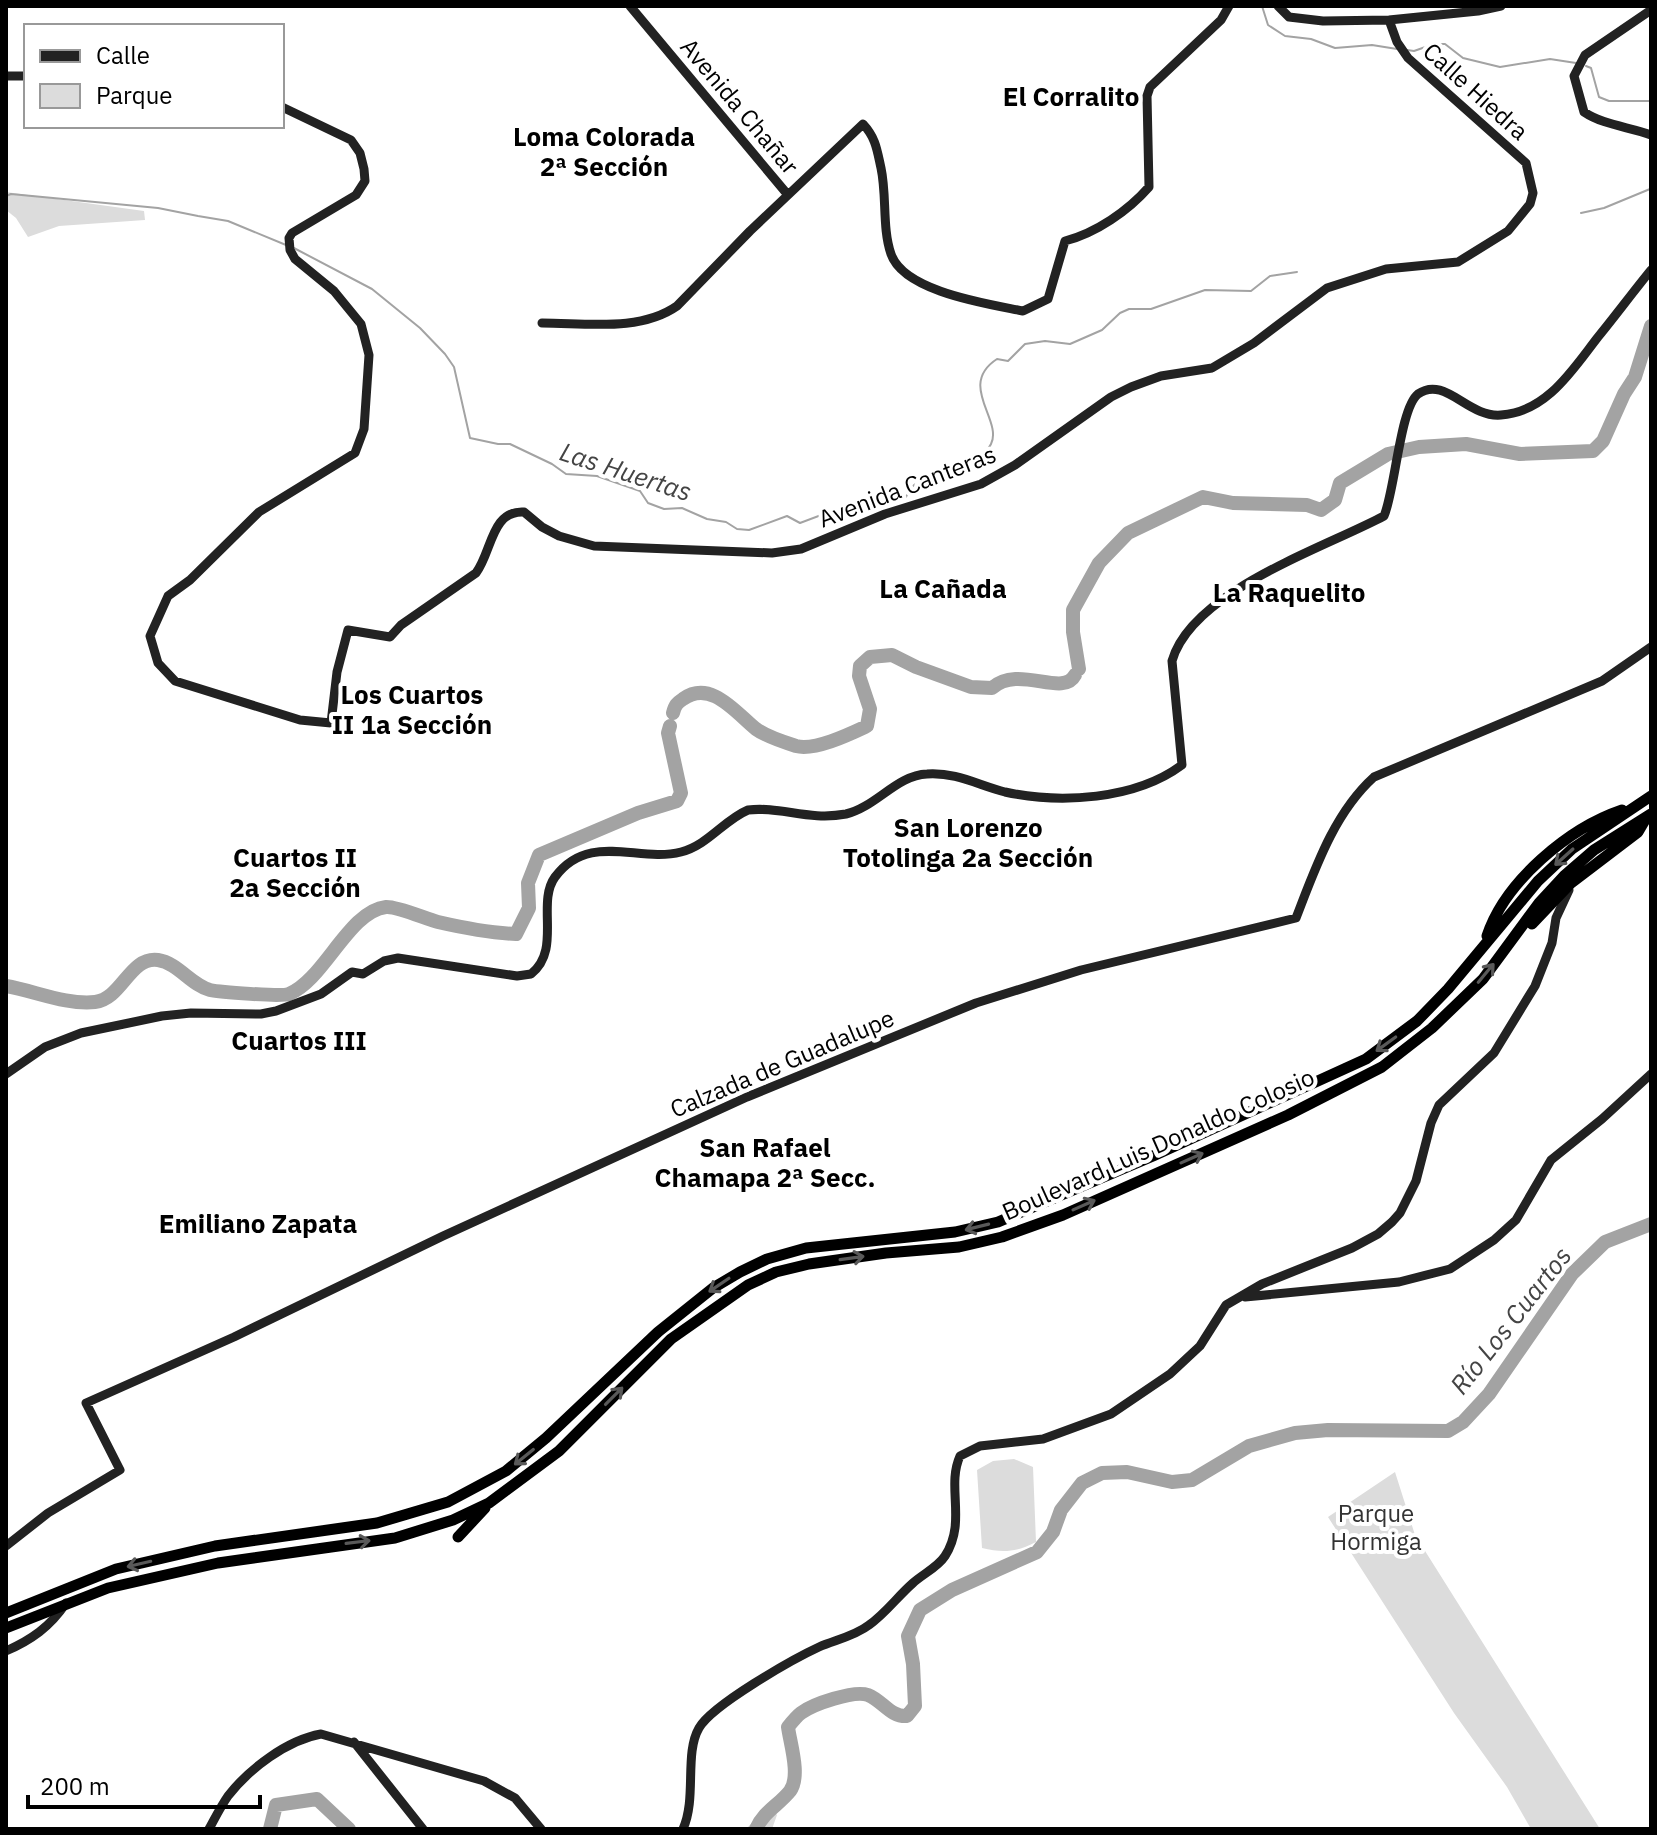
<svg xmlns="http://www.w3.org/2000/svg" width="1657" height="1835" font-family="'IBM Plex Sans',sans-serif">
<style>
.green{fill:#dcdcdc}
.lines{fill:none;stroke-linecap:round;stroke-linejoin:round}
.stream{stroke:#a3a3a3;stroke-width:2}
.river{stroke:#a3a3a3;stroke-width:14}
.secondary{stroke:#222;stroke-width:9}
.highway{stroke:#000;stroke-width:11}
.oneway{stroke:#595959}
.labels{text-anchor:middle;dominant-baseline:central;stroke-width:8;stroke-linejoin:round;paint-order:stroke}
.street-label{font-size:24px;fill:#000;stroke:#fff}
.park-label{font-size:24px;fill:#333;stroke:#fff}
.neighbourhood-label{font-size:26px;font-weight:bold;fill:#000;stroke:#fff}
.water-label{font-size:26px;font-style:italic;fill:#444;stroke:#fff}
</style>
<rect width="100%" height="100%" fill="#fff"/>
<path class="green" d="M6 192 144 211 145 220 59 226 28 237 16 218 6 210Z
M1014 1459 1033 1467 1036 1542C1017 1552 1003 1553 982 1548L977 1470 993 1461Z
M1395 1472 1415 1535 1600 1829H1531L1507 1787 1454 1713 1328 1517Z
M769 1805 777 1815 772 1829H746Z"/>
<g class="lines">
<path class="stream" d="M1262 6 1268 25 1285 36 1311 39 1335 48 1372 45 1397 49
M1407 50 1414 51 1434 44H1445L1463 58 1500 67 1550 59 1576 63
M1586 66 1591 68 1599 97 1609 101H1651
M6 196 11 194 158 208 198 216 228 221 286 245
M1581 213 1604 208 1650 189
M292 247 372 289 420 328 445 354 454 367 470 438 498 444H510L552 464 566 474 597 476 640 491 648 503 664 509 682 508 707 519 726 522 737 529 749 530 787 516 800 523 869 497 874 501 894 493 906 497C919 462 975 478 991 444 1003 420 957 385 997 359L1008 361 1025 344 1045 341 1070 344 1102 330 1120 313 1129 309H1151L1205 290 1251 291 1270 276 1297 272"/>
<path class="river" d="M1079 669 1073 632V610L1099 563 1128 533 1203 497 1233 503 1307 505 1321 510 1335 500 1340 483 1388 454 1419 447 1466 444 1520 454 1593 451 1603 441 1624 394 1635 377 1651 326
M673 713C675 705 677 703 683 699 711 679 736 713 756 729 767 737 783 742 796 746 815 751 850 734 867 726L870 709 859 676 860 666 870 657 892 655 916 667 971 687 992 688C1019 664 1063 698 1075 675
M6 986C35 991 66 1005 95 1002 122 999 130 956 158 960 178 963 191 985 210 990 219 992 282 997 289 994 324 980 349 911 386 907 397 906 426 919 438 922 464 928 490 933 516 934L529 908 528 883 539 855 638 813 677 801 681 793 668 733 670 726
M270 1829 276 1805 317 1799 349 1829
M756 1829C764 1811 779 1805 790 1791 801 1776 790 1743 788 1727 792 1722 797 1716 801 1713 813 1704 854 1690 868 1695 883 1701 890 1717 907 1716L915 1706 913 1664 908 1636 920 1610 952 1590 1037 1552 1053 1532 1061 1510 1082 1483 1102 1473 1127 1472 1172 1482 1192 1480 1249 1446 1295 1433 1328 1430 1448 1431 1463 1422 1489 1394 1572 1274 1605 1242 1651 1224"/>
<path class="secondary" d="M630 6 788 195
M1278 6 1289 17 1323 21 1389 20 1478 11 1501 6
M1651 10 1585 55 1574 76 1584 112C1603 125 1630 127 1651 135
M6 76H26
M282 107 351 140 360 153 364 169 365 181 356 195 292 233 289 238 290 250 295 259 334 291 361 324 369 355 364 429 355 453 259 512 190 580 168 596 150 636 158 663 175 681 300 720 331 723 337 672 348 630 390 637 401 625 476 573C492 552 491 510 524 512L542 527 559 536 594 546 772 553 801 549 885 514 981 484 1015 465 1111 397 1131 387 1161 376 1212 368 1254 343 1327 288 1386 269 1458 262 1508 231 1530 204 1533 193 1526 163 1408 58 1397 42 1389 20
M542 323C586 323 640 332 677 306L750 231 863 124C876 138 877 150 881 168 887 196 882 228 891 254 904 292 989 304 1023 311L1048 299 1065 241C1096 233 1128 211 1149 187L1147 96 1150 87 1221 20 1229 6
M6 1074 45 1047 81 1033 162 1016 191 1013 261 1014 276 1011 321 994 352 972 363 974 384 961 398 958 517 976 531 974C562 950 536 903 555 877 589 831 638 863 681 852 708 845 724 820 748 810 781 806 808 821 846 814 876 807 897 775 927 774 956 772 978 785 1005 792 1060 804 1135 800 1182 765L1172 661C1192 591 1324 548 1384 516 1395 491 1400 408 1418 394 1445 375 1468 418 1501 415 1547 412 1573 369 1598 337 1616 315 1633 292 1651 270
M1245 1297 1399 1282 1450 1269 1494 1240 1516 1220 1551 1160 1602 1119 1651 1074
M6 1546 48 1513 120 1470 86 1403 234 1337 443 1236 747 1097 976 1003 1081 970 1296 918C1315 869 1334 813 1374 777L1602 681 1651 647
M6 1651C31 1640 50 1627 66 1603
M354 1742 423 1829
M209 1829C215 1818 221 1806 228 1796 249 1769 287 1740 321 1734L484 1781 515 1798 541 1829
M683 1829C697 1798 684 1754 699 1728 712 1705 793 1659 819 1647 835 1640 855 1636 869 1625 885 1614 898 1596 913 1583 923 1574 938 1567 945 1556 967 1522 946 1487 960 1456L980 1446 1043 1439 1111 1414 1170 1374 1200 1346 1226 1305 1262 1284 1352 1248 1378 1234 1392 1222 1400 1213 1416 1181 1431 1123 1439 1105 1494 1053 1535 986 1552 943 1556 918 1569 890"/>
<path class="highway" d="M1532 924 1571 883 1638 832 1645 820
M1487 936C1505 881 1569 828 1622 810
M458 1537 485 1508
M6 1613 116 1569 215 1546 377 1523 448 1502 506 1471 546 1438 658 1332 713 1288 740 1272 767 1259 806 1248 955 1232 998 1222 1153 1156 1366 1059 1417 1021 1448 989 1538 881 1572 849 1651 796
M6 1628 108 1588 218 1563 395 1538 453 1520 489 1503 559 1451 671 1339 748 1285 776 1272 809 1264 886 1253 959 1247 1002 1237 1063 1215 1288 1115 1382 1067 1432 1028 1483 979 1539 903 1564 876 1594 850 1651 814"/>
</g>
<defs><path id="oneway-shaft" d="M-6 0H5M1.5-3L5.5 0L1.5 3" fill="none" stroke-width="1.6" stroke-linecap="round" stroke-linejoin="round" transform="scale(2)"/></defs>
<g class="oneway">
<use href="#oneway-shaft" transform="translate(1564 857) rotate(138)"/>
<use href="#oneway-shaft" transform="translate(1486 973) rotate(-50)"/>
<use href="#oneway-shaft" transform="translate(1386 1044) rotate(144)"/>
<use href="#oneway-shaft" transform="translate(1192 1158) rotate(-24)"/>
<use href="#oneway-shaft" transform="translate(1084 1205) rotate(-24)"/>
<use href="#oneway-shaft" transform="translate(977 1227) rotate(166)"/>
<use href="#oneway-shaft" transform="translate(852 1258) rotate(-8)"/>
<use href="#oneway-shaft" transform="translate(719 1285) rotate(146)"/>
<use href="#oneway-shaft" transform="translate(614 1396) rotate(-45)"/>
<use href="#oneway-shaft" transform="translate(524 1457) rotate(141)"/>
<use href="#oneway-shaft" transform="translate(358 1542) rotate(-7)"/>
<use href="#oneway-shaft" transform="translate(139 1564) rotate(167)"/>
</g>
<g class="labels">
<g class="street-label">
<text transform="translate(1476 91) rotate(42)">Calle Hiedra</text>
<text transform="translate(740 106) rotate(50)">Avenida Chañar</text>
<text transform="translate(907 486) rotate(-21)">Avenida Canteras</text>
<text transform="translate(782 1063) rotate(-23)">Calzada de Guadalupe</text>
<text transform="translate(1158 1144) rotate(-24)">Boulevard Luis Donaldo Colosio</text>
</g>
<g class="park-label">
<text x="1376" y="1513">Parque<tspan x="1376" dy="28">Hormiga</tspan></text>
</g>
<g class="neighbourhood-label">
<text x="1071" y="96">El Corralito</text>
<text x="604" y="136">Loma Colorada<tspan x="604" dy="30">2ª Sección</tspan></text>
<text x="943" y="588">La Cañada</text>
<text x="1289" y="592">La Raquelito</text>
<text x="412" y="694">Los Cuartos<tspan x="412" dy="30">II 1a Sección</tspan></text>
<text x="968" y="827">San Lorenzo<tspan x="968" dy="30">Totolinga 2a Sección</tspan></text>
<text x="295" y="857">Cuartos II<tspan x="295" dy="30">2a Sección</tspan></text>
<text x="299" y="1040">Cuartos III</text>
<text x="765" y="1147">San Rafael<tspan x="765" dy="30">Chamapa 2ª Secc.</tspan></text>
<text x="258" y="1223">Emiliano Zapata</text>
</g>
<g class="water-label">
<text transform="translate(626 471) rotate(18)">Las Huertas</text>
<text transform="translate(1510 1320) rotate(-52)">Río Los Cuartos</text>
</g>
</g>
<rect width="1657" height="1835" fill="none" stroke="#000000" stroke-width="16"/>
<rect x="24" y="24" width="260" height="104" fill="#ffffff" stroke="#999999" stroke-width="2"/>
<rect x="40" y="50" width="40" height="12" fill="#222222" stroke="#999999" stroke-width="2"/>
<text x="96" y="64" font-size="24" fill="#000000">Calle</text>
<rect x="40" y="84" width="40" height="24" fill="#dcdcdc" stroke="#999999" stroke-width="2"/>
<text x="96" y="104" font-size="24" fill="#000000">Parque</text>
<path d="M28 1795v12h232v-12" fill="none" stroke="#000000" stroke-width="4"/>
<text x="40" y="1795" font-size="24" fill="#000000" stroke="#ffffff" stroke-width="6" paint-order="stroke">200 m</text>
</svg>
